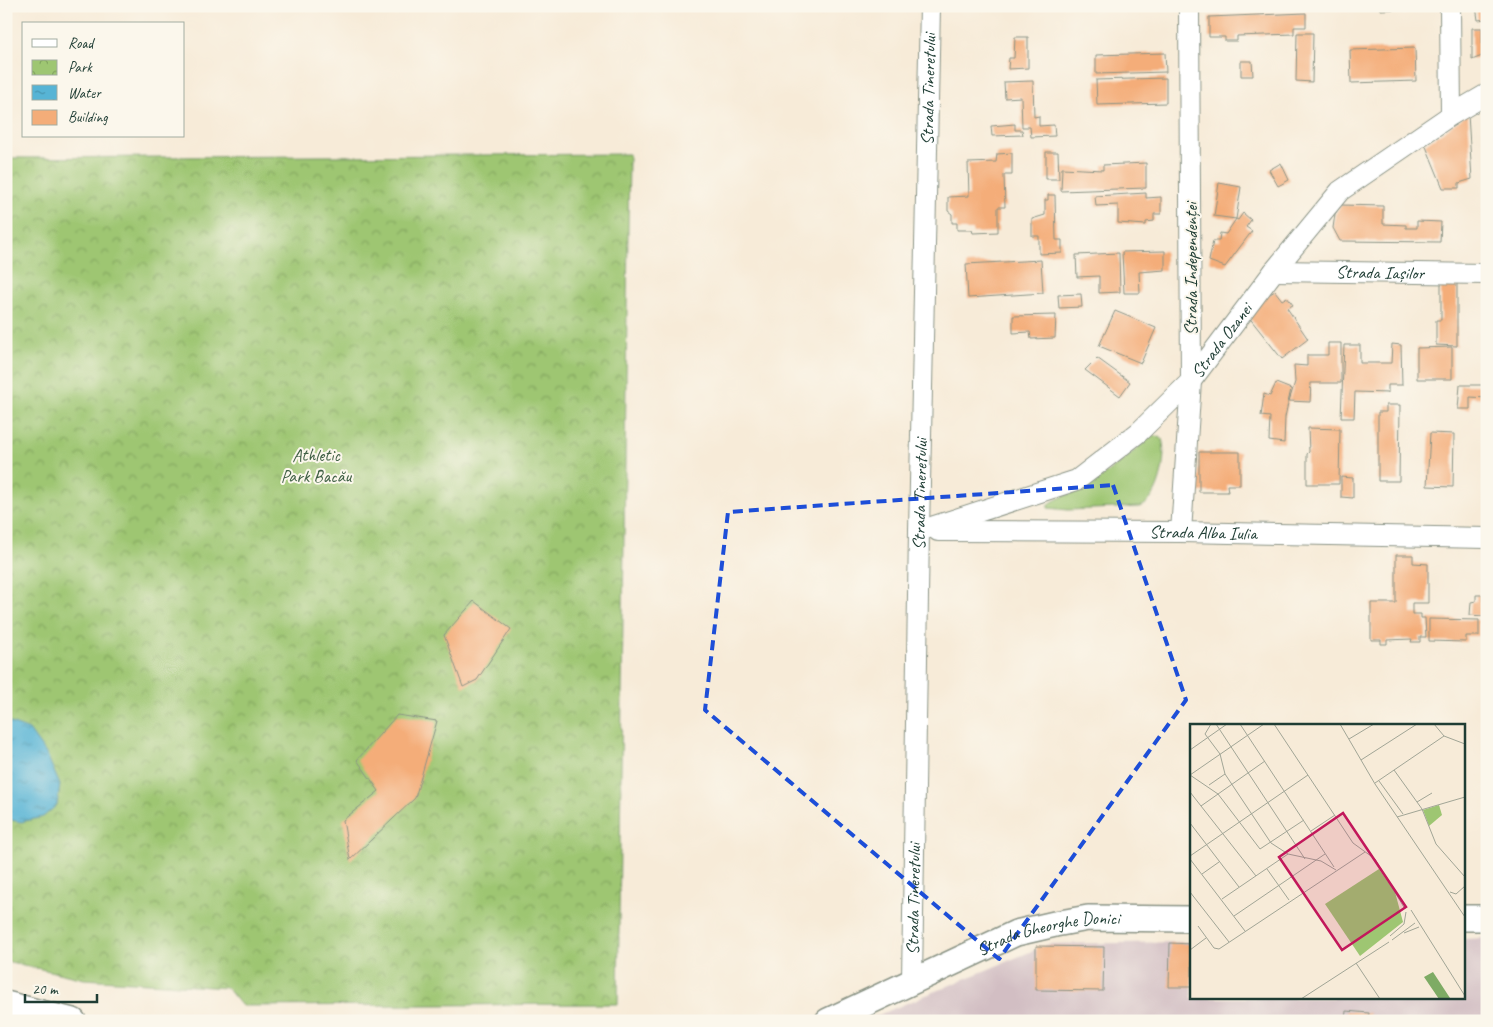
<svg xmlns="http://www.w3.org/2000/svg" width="1493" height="1027" font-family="Caveat,sans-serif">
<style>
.industrial{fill:#d2bec3}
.green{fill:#9ec672;stroke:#5e8253}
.park{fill:url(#park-crowns);stroke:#5e8253}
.water{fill:url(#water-ripples);stroke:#3b7884}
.building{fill:#f4ad79}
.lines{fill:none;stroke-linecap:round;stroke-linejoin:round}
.minor-casing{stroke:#8b9486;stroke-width:22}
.tertiary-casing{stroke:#8b9486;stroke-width:28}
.minor{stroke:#fff;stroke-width:20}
.tertiary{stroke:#fff;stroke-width:25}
.marked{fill:none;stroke:#1d4ed8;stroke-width:4;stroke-dasharray:10 6;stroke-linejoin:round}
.labels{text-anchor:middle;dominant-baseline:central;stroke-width:4;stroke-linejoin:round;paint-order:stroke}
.street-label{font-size:18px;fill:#1f3d34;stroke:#fbf7ec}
.park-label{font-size:18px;fill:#3f5f44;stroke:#fbf7ec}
.inset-road{fill:none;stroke:#a1a596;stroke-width:1}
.view{fill:#c2185b;fill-opacity:0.15;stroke:#c2185b;stroke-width:2.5}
.inset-edge{fill:none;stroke:#1f3d34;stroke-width:2.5}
</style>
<defs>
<pattern id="park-crowns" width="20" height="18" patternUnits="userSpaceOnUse" patternTransform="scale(1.25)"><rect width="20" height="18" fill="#9ec672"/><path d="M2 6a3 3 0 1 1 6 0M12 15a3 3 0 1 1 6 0" fill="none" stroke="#80a25e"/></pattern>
<pattern id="water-ripples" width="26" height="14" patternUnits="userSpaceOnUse" patternTransform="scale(1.25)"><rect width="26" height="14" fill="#57b4d5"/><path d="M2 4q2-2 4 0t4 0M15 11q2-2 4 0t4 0" fill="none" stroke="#4794ae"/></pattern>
</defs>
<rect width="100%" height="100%" fill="#fbf7ec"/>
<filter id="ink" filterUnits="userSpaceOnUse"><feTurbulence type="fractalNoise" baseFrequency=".02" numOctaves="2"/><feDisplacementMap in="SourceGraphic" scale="10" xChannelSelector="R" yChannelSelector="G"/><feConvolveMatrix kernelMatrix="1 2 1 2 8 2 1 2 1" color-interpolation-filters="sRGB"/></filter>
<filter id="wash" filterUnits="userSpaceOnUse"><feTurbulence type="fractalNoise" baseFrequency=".0096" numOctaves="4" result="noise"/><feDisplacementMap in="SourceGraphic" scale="20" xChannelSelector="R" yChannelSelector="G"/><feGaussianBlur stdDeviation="1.12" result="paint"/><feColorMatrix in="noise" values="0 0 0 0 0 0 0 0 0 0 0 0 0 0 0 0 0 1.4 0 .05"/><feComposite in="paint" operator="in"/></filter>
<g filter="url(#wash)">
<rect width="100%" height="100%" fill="#f7ebd8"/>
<path class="industrial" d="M1487 938V1021H864L1049 944 1192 942V998H1464V939Z"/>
<path class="green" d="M1154 435 1162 439C1168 456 1159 502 1140 507L1068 510 1048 508V505C1057 497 1075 493 1087 486 1109 473 1129 456 1148 438Z"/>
<path class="park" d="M629 154 618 1004 242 1006 227 988 84 979 6 961V158Z"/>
<path class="water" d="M6 721 29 730 47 755 60 785 57 805 43 817 21 822 6 819Z"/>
<g id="blocks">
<path class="building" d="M1380 6H1428V8L1380 10Z
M1476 6H1487V19L1478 20Z
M1306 13V27H1294V34L1237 36V41H1225V37H1209V17Z
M1472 28H1482V56L1472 60Z
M1297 33H1313L1312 82 1296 81Z
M1015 37H1028V68L1008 69 1009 58H1014Z
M1415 48 1416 81 1351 83 1350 50Z
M1165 53 1166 72 1096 74V55Z
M1241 61H1252L1253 76H1241Z
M1166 78V103L1097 105 1096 80Z
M1033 81 1034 117 1039 116V126L1054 125 1055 136 1031 137 1030 127H1022L1021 97 1005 98 1004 82Z
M1468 114 1472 179 1459 183V188H1443L1425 144Z
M1015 124V130H1022L1023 135 992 136 991 126Z
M1046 152H1058L1059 179H1046Z
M1012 153V175H1004L1005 207H998V232L973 233 972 230H957V223H952V214L948 211V197L969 196 968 163 996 162 997 154Z
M1146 163V188L1061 191 1062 168 1103 170V165Z
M1281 163 1289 180 1278 186 1269 170Z
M1219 183 1241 187 1236 219 1238 220 1243 213 1251 220 1246 227 1252 231 1225 267 1209 261 1213 241H1219L1220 233 1226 234 1236 219 1214 216Z
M1146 193V198L1161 197V214H1154V221L1146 222V225L1118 223V205L1096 206 1095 196Z
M1048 195H1055L1056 240H1062V253L1039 254V236H1032V219L1045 215V200H1048Z
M1341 205 1383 206V224L1406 225V228H1417V221L1441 222 1440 242 1340 241 1333 228 1335 214Z
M1165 251V270L1139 272 1140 293H1124L1122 252Z
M1119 253 1120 292 1099 293V276L1077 277 1076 255Z
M1041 260 1043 293 968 298 966 264Z
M1457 282V346L1436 345V320H1441V283Z
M1275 291 1282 300 1287 297 1293 305 1287 308 1308 339 1282 359 1244 311 1260 300Z
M1081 294 1082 307 1059 308 1058 295Z
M1115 311 1156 328 1141 363 1099 346Z
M1056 315 1055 338 1031 339 1030 332 1013 333V316Z
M1328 343H1341V383H1311L1310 402 1289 401 1295 382 1294 365 1307 366V355H1328Z
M1392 344 1401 345 1402 385H1388V393L1355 392 1354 418H1341L1344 345H1360V363H1391Z
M1452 347V379H1417V348Z
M1097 358 1130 382 1120 396 1085 370Z
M1276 383 1291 389 1285 417 1284 443 1269 441 1270 417 1261 416 1264 394 1270 396Z
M1460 385H1487V398L1470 397V409H1458Z
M1386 405H1400L1399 481H1378V412H1386Z
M1308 428 1340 429 1339 484H1307V454L1309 452Z
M1430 433 1454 434 1453 487 1427 486Z
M1199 452H1240V485H1227L1228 492H1199Z
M1341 477 1353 478V498L1341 497Z
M1396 555H1413V563L1428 564V603H1412V614H1421V618H1425L1426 637H1420V642H1411L1412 639 1387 640V644H1381V640H1371V603H1396Z
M1476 595H1483V601H1487V614H1484V616L1470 615 1471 602 1476 601Z
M474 601 511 629 477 680 463 687 444 635Z
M1429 619 1479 620V636H1466V642L1429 641Z
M397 715 437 721 415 798 350 860 343 820 379 791 357 760Z
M1170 943 1192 944V987H1169Z
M1036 946 1104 947 1103 991 1036 990Z
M1346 1011 1369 1013 1368 1021H1345Z"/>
</g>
</g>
<g filter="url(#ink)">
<use href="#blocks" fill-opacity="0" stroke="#8b9486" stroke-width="1"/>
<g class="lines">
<g class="minor-casing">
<g id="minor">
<path d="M1450 6 1451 115"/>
<path id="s1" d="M1274 271 1487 274"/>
<path id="s2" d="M919 531 1077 480 1139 432 1191 381 1274 271 1340 191 1451 115 1487 94"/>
<path id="s3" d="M938 531 1181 532 1487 538"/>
<path d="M1181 532 1191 381 1189 6"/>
<path id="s4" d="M912 980 919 531 930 6"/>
</g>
</g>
<g class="tertiary-casing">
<g id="tertiary">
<path d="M1464 918H1487"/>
<path d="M6 1004 73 1021"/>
<path id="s5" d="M828 1021 1016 933 1055 924 1088 918 1192 919"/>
</g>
</g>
<use href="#minor" class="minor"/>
<use href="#tertiary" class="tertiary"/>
</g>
</g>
<path class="marked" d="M1113 485 1186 700 999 959 705 710 728 512Z"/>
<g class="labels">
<g class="street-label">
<text stroke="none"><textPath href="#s4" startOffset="891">Strada Tineretului</textPath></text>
<text transform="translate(1191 269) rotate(-90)">Strada Independenței</text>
<text stroke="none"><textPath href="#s1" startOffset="106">Strada Iașilor</textPath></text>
<text stroke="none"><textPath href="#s2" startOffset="368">Strada Ozanei</textPath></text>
<text stroke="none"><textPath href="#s4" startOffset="486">Strada Tineretului</textPath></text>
<text stroke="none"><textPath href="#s3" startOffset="265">Strada Alba Iulia</textPath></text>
<text stroke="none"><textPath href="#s4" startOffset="81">Strada Tineretului</textPath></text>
<text stroke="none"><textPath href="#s5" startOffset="239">Strada Gheorghe Donici</textPath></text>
</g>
<g class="park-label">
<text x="316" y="455">Athletic<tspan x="316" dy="21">Park Bacău</tspan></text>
</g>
</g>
<g transform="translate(1190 724)">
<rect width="275" height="275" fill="#f7ebd8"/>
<path d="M249 81 252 91 239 102 233 86Z" fill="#9ec672"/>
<path d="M243 248 260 274 258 275H249L234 253Z" fill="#7eab64"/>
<path d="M189 145 205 168 213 198 170 232 135 180Z" fill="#9ec672"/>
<path class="inset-road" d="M21 0 15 10 30 30 35 50 81 119 98 130 131 137 146 146M26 0 115 135M50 0 144 143M84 0 163 119 185 135 215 185M150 0 185 60 275 193M244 0 254 12 275 20M159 15 184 0M0 26 37 0M171 36 227 0M204 46 232 85 246 120 275 153M0 51 28 70 70 125 114 96M0 51 74 0M189 57 213 90M185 59 254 12M19 61 35 50M0 68 66 152M227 78 242 69M11 82 75 37M207 93 275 73M0 99 49 163M121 107 145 91M0 132 118 51M0 135 55 207M77 145 99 176M12 150 29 138M0 168 39 218M260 168 266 170 275 162M32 175 98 130M221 186 275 272M44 192 135 130M8 202 24 224 29 225 175 128M214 209 229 203M200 212 214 200 216 188M202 216 225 199M0 226 16 214M166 239 190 275M111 275 199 218"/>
<path class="view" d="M153 89 216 183 152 226 89 133Z"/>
<rect width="275" height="275" class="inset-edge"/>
</g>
<rect width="1493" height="1027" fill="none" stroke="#fbf7ec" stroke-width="25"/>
<rect x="22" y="22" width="162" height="115" fill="#fbf7ec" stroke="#a3ada2"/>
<rect x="32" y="39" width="25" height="8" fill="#ffffff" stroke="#a3ada2"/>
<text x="68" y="48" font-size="15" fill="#1f3d34">Road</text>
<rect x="32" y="60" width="25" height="15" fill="url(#park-crowns)" stroke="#a3ada2"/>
<text x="68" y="72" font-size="15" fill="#1f3d34">Park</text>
<rect x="32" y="85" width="25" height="15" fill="url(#water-ripples)" stroke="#a3ada2"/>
<text x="68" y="98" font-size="15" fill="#1f3d34">Water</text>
<rect x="32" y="110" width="25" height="15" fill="#f4ad79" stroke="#a3ada2"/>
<text x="68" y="122" font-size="15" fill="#1f3d34">Building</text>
<path d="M25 994v8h72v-8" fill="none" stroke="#1f3d34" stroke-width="2.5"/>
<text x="32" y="994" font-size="15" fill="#1f3d34" stroke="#fbf7ec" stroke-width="4" paint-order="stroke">20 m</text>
</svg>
